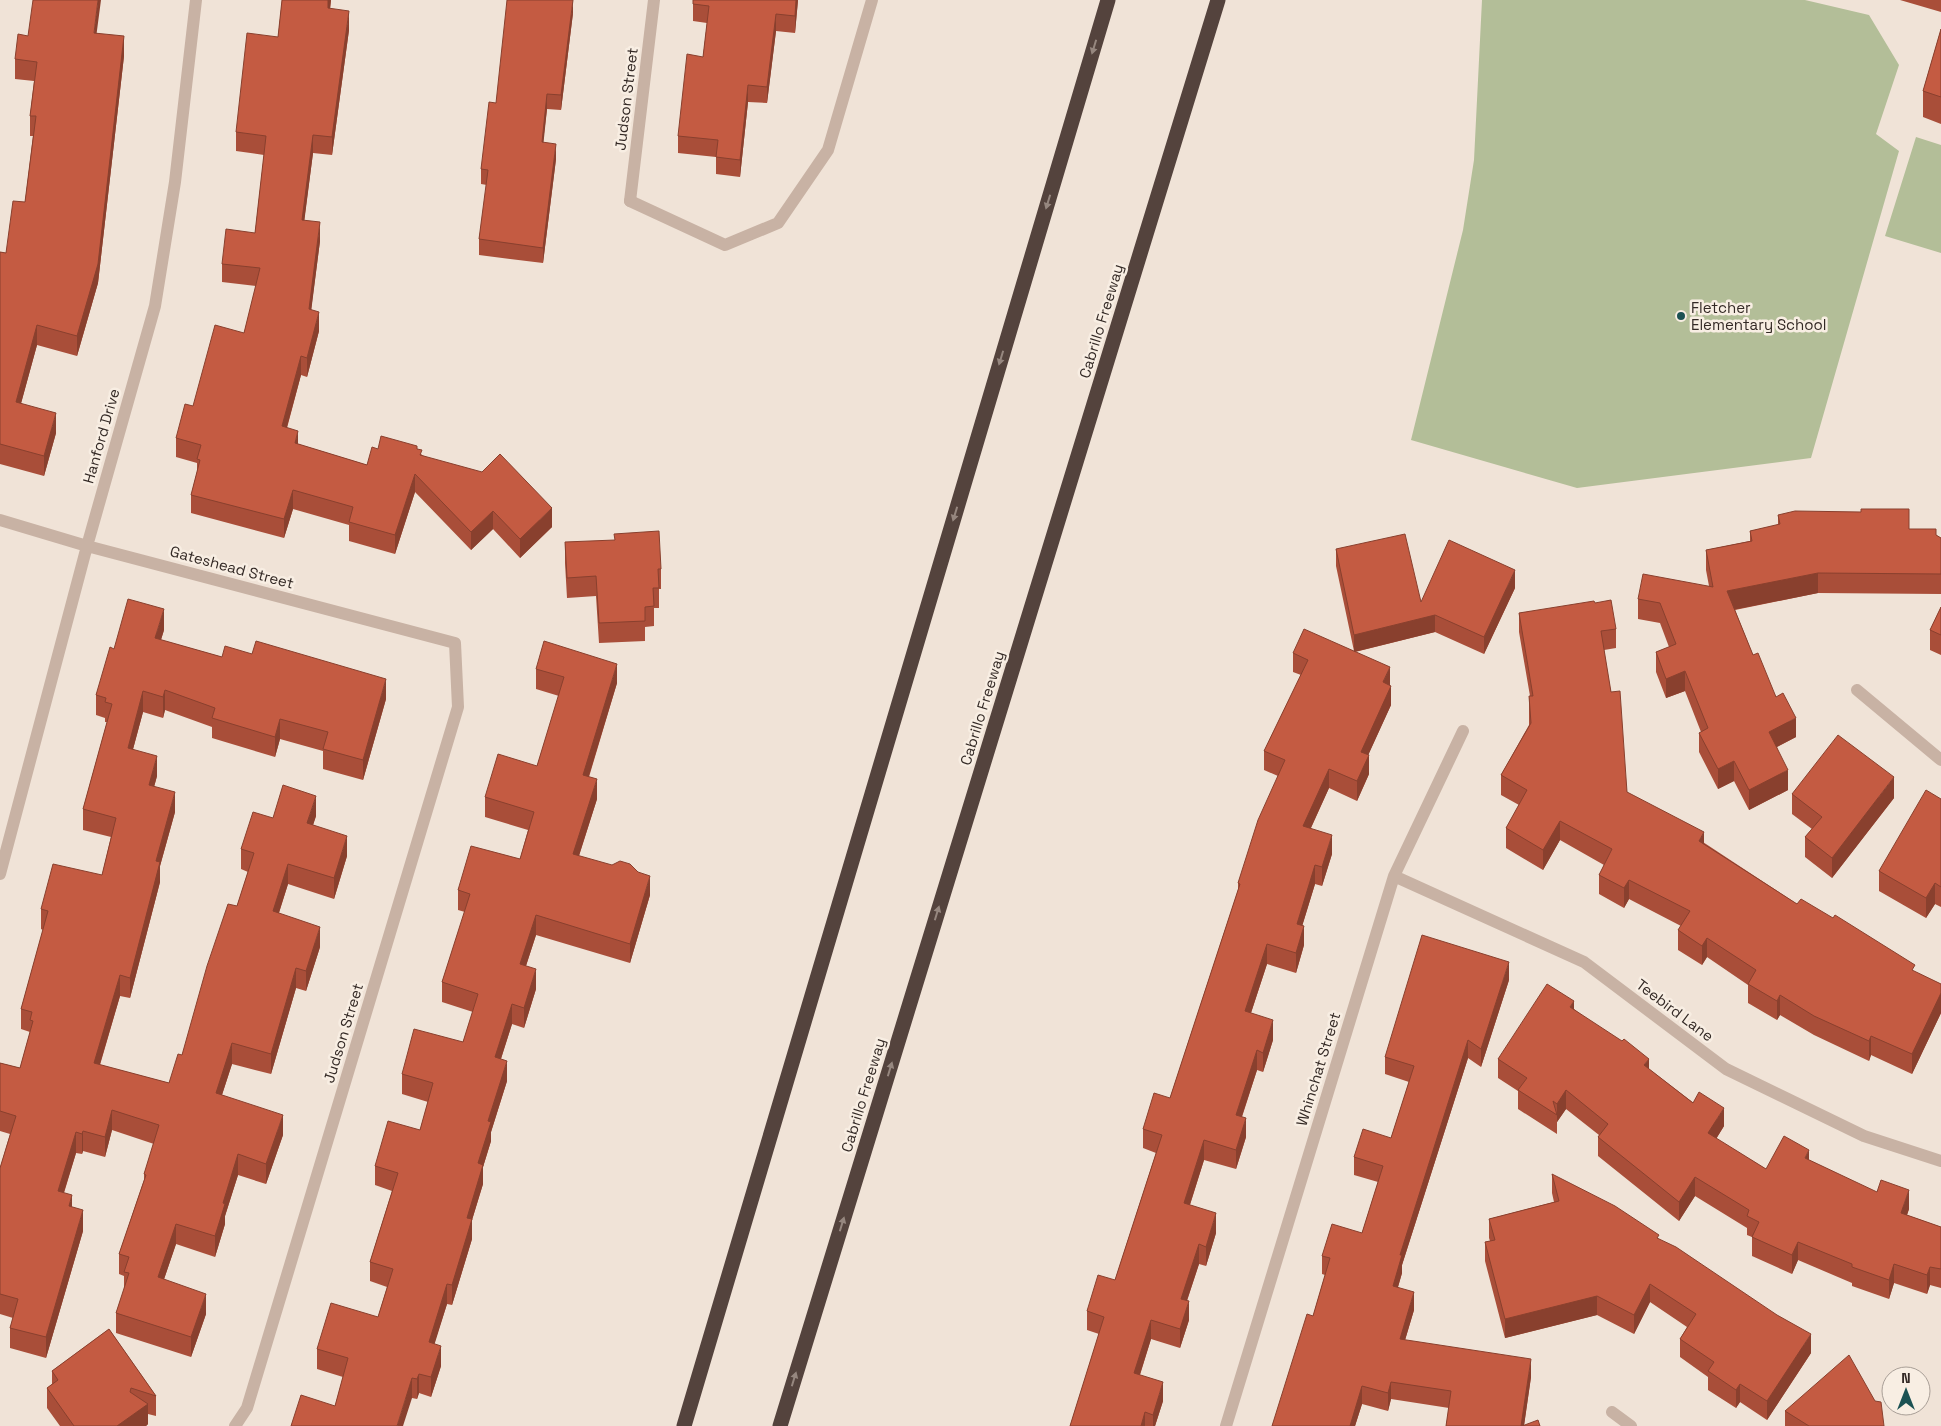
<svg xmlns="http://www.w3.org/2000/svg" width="1941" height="1426" font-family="'Space Grotesk',sans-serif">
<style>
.green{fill:#b3be98}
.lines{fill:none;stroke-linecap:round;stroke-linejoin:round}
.service{stroke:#c8b2a4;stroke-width:12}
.minor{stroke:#c8b2a4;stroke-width:12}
.motorway{stroke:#54433d;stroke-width:15}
.wall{fill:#a94e39}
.shaded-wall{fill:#89402e}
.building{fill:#c45b42;stroke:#89402e}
.oneway{fill:#96877f}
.poi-dot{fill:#1c5253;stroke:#f8eee3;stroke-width:2}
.labels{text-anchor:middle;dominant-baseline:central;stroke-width:5;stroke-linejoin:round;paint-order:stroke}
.street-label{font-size:15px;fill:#332925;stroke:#f8eee3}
.poi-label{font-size:15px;fill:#332925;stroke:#f8eee3;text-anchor:start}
</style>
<rect width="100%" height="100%" fill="#f0e3d7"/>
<path class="green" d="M1482 0H1805L1869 15 1899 65 1876 134 1899 151 1811 458 1577 488 1411 440 1463 230 1474 160Z
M1916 137 1941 145V253L1885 236Z"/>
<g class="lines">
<path class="service" d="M630 201 725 245 778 223 828 150 872 0"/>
<path class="minor" d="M630 201 654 0
M0 520 87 546 455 643 458 707 247 1408 235 1426
M1857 690 1941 760
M0 874 87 546 155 306 175 182 196 0
M1394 876 1584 962 1726 1069 1864 1136 1941 1161
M1612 1412 1631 1426
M1226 1426 1394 876 1463 731"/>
<path class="motorway" d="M684 1426 1108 0
M780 1426 1218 0"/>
</g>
<path class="wall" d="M282 0H331L330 9 349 30 332 155 313 153 304 221 320 241 311 310 319 331 307 377 301 375 287 428 298 444 367 465 378 449H417L422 455 552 527 520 558 493 529 471 550 415 492 395 554 349 541V525L293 509 284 538 191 513V495L197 472V463L176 457V438L193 406 244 333 256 286 222 282V264L255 233 264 155 236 151V132L278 37Z
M693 0H798L795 33 776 31 767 103 748 102 740 177 716 174V157L678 153V136L703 57 707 23 693 21Z
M1900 0H1941V12Z
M573 13 561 110 547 109 543 142 556 159 543 263 479 255V239L487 185 481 184V169L496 103Z
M1941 29V124L1923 117V91Z
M97 33 124 56 98 283 77 356 37 345 21 403 56 433 44 476 0 464V252L6 253 25 202 33 136H30V116L34 81 15 79V59L28 36Z
M1778 515 1909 529 1936 535 1941 538V594L1818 593 1735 610 1753 655 1776 697 1796 737 1777 747 1788 790 1749 810 1734 781 1718 789 1699 752V733L1701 732 1685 691 1666 698 1656 672V652L1669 647 1660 623 1638 619V599L1709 586 1706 570V550L1750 541V531L1778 525Z
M565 542 661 569V589H659V608H654V626L645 627V641L599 643 596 596 567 598 565 563Z
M1336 549 1421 602 1515 588 1484 654 1435 632 1355 652 1390 685 1391 705 1368 755 1369 774 1357 801 1329 788 1311 828 1332 854 1322 886 1315 884 1302 926 1304 945 1296 973 1267 964 1251 1013 1273 1040 1263 1072 1257 1070 1242 1117 1246 1137 1236 1169 1204 1160 1190 1205 1216 1233 1206 1266 1199 1264 1187 1301 1189 1320 1180 1348 1151 1339 1140 1375 1163 1401 1155 1426H1070L1099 1334 1087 1330V1311L1115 1280 1156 1153 1143 1148V1129L1170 1098 1238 890V883L1278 776 1264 770V751L1301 675 1293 672V653L1354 651 1336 566Z
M1595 603 1616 629V648L1604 650 1627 792 1797 904 1915 972 1941 984V1013L1912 1074 1871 1055 1869 1061 1814 1035 1780 1015 1777 1020 1748 1003V985L1707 957 1702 965 1678 950V930L1681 926 1629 899 1624 908 1599 894V875L1604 865 1560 840 1543 870 1506 848V828L1519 805 1501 795V775L1529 725V696H1530L1519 632V613Z
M1941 607V655L1930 650V630Z
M164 630 161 640 222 657 386 699 363 780 323 769V751L280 739 275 757 212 738V727L165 710 163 718 143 712 133 749 157 776 154 787 175 812 160 866V882L130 998 120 996 100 1065 169 1083 182 1055 237 906 248 872 241 869V849L273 818 316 816 313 825 347 856 334 899 288 884 279 913 320 947 306 991 296 988 271 1074 232 1064 222 1095 283 1135 266 1184 238 1175 225 1216V1224L215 1257 176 1244 164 1279 206 1314 191 1357 116 1333V1313L124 1290V1276L119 1274V1254L144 1180V1174L154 1144 112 1130 105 1157 83 1151 82 1154 76 1153 64 1193 72 1207 83 1231 46 1358 10 1348V1328L13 1318 0 1314V1168L10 1134 0 1131V1063L20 1068 30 1032 21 1029V1009L43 930 41 929V909L102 875 111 837 83 830V809L107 722H105V718L96 715V695L114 649Z
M536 669 617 683 589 777 597 799 579 856 650 895 630 963 536 935 526 966 536 989 524 1028 512 1024 501 1059 507 1081 491 1132V1141L483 1167V1184L472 1220V1239L452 1305 447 1304 434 1344 441 1366 431 1397 419 1393 417 1399 412 1398 335 1406 343 1377 317 1369V1349L378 1317 387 1287 370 1281V1262L392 1191 375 1185V1166L420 1130 428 1102 402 1094V1074L463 1042 473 1012 442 1002V982L465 912 458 910V890L520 859 528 830 485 817V797L537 766 559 696 536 689Z
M1792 794 1894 798 1832 878 1805 857V837L1812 829 1792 814Z
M1941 799V907L1935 904 1926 918 1879 891V871Z
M1509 980 1481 1067 1468 1058 1402 1265V1273L1398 1287 1414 1310 1405 1340 1531 1377 1524 1425 1540 1426H1446L1449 1408 1391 1399 1388 1411 1362 1404 1355 1426H1272L1313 1316 1325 1275 1322 1274V1256L1362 1233 1378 1182 1354 1175V1157L1391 1138 1409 1082 1385 1074V1057Z
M1574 1009 1649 1069 1724 1126 1716 1139 1766 1169 1809 1160 1909 1209 1907 1215 1941 1227V1288L1930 1285 1927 1294 1894 1283 1889 1299 1852 1286V1283L1798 1260 1792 1274 1752 1256V1237L1747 1235V1228L1695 1196 1679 1221 1598 1156V1137L1599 1135 1566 1109 1557 1122V1134L1518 1109V1091L1498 1078V1059Z
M1552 1174 1659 1239 1811 1353 1767 1420 1740 1402 1736 1408 1708 1390V1377L1680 1357V1339L1687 1327 1650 1302 1634 1334 1597 1315 1505 1338 1485 1261V1242L1490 1241 1489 1238V1219L1554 1202 1552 1193Z
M109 1329 156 1396V1416L148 1414V1424L146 1426H60L47 1408V1388L52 1384V1371Z
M1785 1411 1884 1426H1785Z"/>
<path class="shaded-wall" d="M98 0H101L94 53V33Z
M328 0H331L328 27Z
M573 0V13L561 110V95Z
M796 0H798L795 33V16Z
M349 11V30L332 155V137Z
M776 14V31L767 103V87Z
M124 36V56L98 283 77 356V336Z
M748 85V102L740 177V160Z
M547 94V109L542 157V142Z
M313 135V153L302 239V220Z
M556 144V159L543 263V248Z
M320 222V241L309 328V309Z
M319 312V331L307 377V358Z
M37 325V345L16 422V402Z
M301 356V375L282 445V426Z
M56 413V433L44 476V456Z
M298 431V450L295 443Z
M415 474V492L395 554V535Z
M293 490V509L284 538V519Z
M552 508V527L520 558V539Z
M493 511V529L471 550V532Z
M1515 570V588L1484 654V637Z
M1818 573V593L1727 611V591Z
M164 609V630L155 658V638Z
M1435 615V632L1354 652V635Z
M617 664V683L583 795V775Z
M1390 667V687L1383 682Z
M1685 671V691L1666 698V679Z
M386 679V699L363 780V760Z
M1391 686V705L1361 771V752Z
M165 690V710L163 718V697Z
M143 691V712L128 768V748Z
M1796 718V737L1769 751V732Z
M280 719V739L275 757V737Z
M1369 755V774L1357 801V781Z
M157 756V776L149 805V785Z
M1734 761V781L1718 789V769Z
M1329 769V788L1303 845V826Z
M1788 770V790L1749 810V790Z
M1894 777V798L1832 878V858Z
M597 779V799L573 874V854Z
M175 792V812L160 866V882L130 998V978L156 861Z
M316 796V816L307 843V823Z
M1560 821V840L1543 870V850Z
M1704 832V851L1699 841Z
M1332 835V854L1322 886V867Z
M347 836V856L334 899V878Z
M288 864V884L273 931V911Z
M1315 865V884L1297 943V924Z
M650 876V895L630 963V944Z
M1629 880V899L1624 908V888Z
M1935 883V904L1926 918V898Z
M536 915V935L520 984V964Z
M1304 926V945L1296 973V953Z
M320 927V947L306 991V971Z
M1707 938V957L1702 965V946Z
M1267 944V964L1245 1031V1011Z
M1509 962V980L1481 1067V1049Z
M296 968V988L271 1074V1054Z
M536 969V989L524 1028V1008Z
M120 975V996L94 1084V1063Z
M1941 993V1013L1912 1074V1054Z
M1780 995V1015L1777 1020V1001Z
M1574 1001V1020L1570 1007Z
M512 1004V1024L495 1077V1057Z
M1273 1020V1040L1263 1072V1053Z
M1871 1036V1055L1869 1061V1041Z
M1468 1040V1058L1402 1265V1273L1393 1304V1286L1400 1255Z
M232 1043V1064L216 1113V1093Z
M1257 1050V1070L1236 1134V1115Z
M1649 1059V1078L1644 1065Z
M507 1061V1081L491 1132V1141L483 1167V1184L472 1220V1239L452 1305V1285L478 1163 488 1121Z
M1566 1090V1109L1557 1122V1104Z
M1724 1108V1126L1708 1152V1133Z
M112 1110V1130L105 1157V1137Z
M283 1115V1135L266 1184V1164Z
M1246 1118V1137L1236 1169V1150Z
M83 1131V1151L82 1154V1134Z
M76 1132V1153L58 1211V1191Z
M1204 1140V1160L1184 1223V1203Z
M1809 1150V1169L1805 1158Z
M238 1154V1175L225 1216V1224L215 1257V1236L223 1203Z
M1695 1177V1196L1679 1221V1202Z
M1909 1190V1209L1901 1232V1213Z
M72 1195V1215L69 1206Z
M83 1210V1231L46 1358V1337Z
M1216 1213V1233L1206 1266V1247Z
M176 1224V1244L158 1297V1277Z
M1798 1242V1260L1792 1274V1255Z
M1199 1244V1264L1181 1318V1299Z
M1894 1264V1283L1889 1299V1280Z
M1930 1267V1285L1927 1294V1275Z
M447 1284V1304L429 1362V1342Z
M1650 1284V1302L1634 1334V1315Z
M1414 1292V1310L1400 1357V1339Z
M206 1294V1314L191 1357V1337Z
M1597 1296V1315L1505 1338V1319Z
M1189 1301V1320L1180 1348V1329Z
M1151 1320V1339L1134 1393V1373Z
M1811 1334V1353L1767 1420V1401Z
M441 1346V1366L431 1397V1377Z
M1531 1359V1377L1524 1426H1521Z
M419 1374V1393L417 1399V1379Z
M412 1378V1398L403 1426H397Z
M1163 1382V1401L1155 1426H1153V1415Z
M1391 1382V1399L1388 1411V1393Z
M1740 1384V1402L1736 1408V1390Z
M1362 1386V1404L1355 1426H1350Z
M148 1404V1424L146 1426H117Z
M1145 1412V1426H1141Z"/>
<path class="building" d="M33 0H98L94 33 124 36 98 264 77 336 37 325 16 402 56 413 44 456 0 444V252L6 253 13 201 25 202 36 116H30L37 62 15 59 18 34 28 36Z
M282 0H328V8L349 11 332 137 313 135 302 220 320 222 309 309 319 312 307 358 301 356 282 426 298 431 295 443 367 465 372 447 378 449 381 436 417 446V449L422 450 420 455 482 472 500 454 552 508 520 539 493 511 471 532 415 474 395 535 349 522 353 507 293 490 284 519 191 495 200 460 197 459 201 445 176 438 185 404 193 406 215 325 244 333 260 268 222 264 226 229 255 233 266 136 236 132 247 33 278 37Z
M507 0H573L561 95 547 94 542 142 556 144 543 248 479 239 488 170 481 169 489 102 496 103Z
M693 0H796L795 16 776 14 767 87 748 85 740 160 716 157 718 140 678 136 687 54 703 57 709 6 693 4Z
M1941 29V97L1923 91Z
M1861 509H1909V529H1936V535L1941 538V574L1818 573 1727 591 1753 655 1758 653 1776 697 1783 693 1796 718 1769 732 1788 770 1749 790 1734 761 1718 769 1699 733 1708 728 1685 671 1666 679 1656 652 1676 644 1660 603 1638 599 1643 574 1713 587 1706 550 1752 541 1750 531 1780 524 1778 515 1795 511 1861 512Z
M659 531 661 569H658L659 588H653L654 606 645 607V621L599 623 596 576 567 578 565 542 615 540 614 534Z
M1405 534 1421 602 1449 540 1515 570 1484 637 1435 615 1354 635 1336 549Z
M128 599 164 609 155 638 222 657 225 646 252 654 256 641 386 679 363 760 323 749 328 732 280 719 275 737 212 718 215 708 165 690 163 697 143 691 128 748 157 756 149 785 175 792 156 861 160 862 130 978 120 975 94 1063 169 1083 178 1054 182 1055 207 966 228 904 237 906 254 853 241 849 253 812 273 818 283 785 316 796 307 823 347 836 334 878 288 864 273 911 320 927 306 971 296 968 271 1054 232 1043 216 1093 283 1115 266 1164 238 1154 223 1203 225 1204 215 1236 176 1224 158 1277 206 1294 191 1337 116 1313 129 1273 124 1272 129 1257 119 1254 146 1175 144 1174 159 1125 112 1110 105 1137 83 1131 82 1134 76 1132 58 1191 72 1195 69 1206 83 1210 46 1337 10 1328 18 1299 0 1294V1168L16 1116 0 1111V1063L20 1068 33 1021 30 1020 32 1012 21 1009 48 911 41 909 53 864 102 875 116 818 83 809 112 704 105 702 106 698 96 695 110 647 114 649Z
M1611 600 1616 629 1601 631 1611 692 1620 691 1627 792 1704 832 1699 841 1797 904 1801 899 1833 918 1835 915 1915 965 1912 970 1941 984V993L1912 1054 1871 1036 1869 1041 1814 1016 1780 995 1777 1001 1748 984 1756 970 1707 938 1702 946 1678 930 1690 911 1629 880 1624 888 1599 875 1612 849 1560 821 1543 850 1506 828 1527 790 1501 775 1531 723 1529 696H1533L1519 613 1594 601 1595 603Z
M1941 607V635L1930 630Z
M1304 629 1390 667 1383 682 1391 686 1361 752 1369 755 1357 781 1329 769 1303 826 1332 835 1322 867 1315 865 1297 924 1304 926 1296 953 1267 944 1245 1011 1273 1020 1263 1053 1257 1050 1236 1115 1246 1118 1236 1150 1204 1140 1184 1203 1216 1213 1206 1247 1199 1244 1181 1299 1189 1301 1180 1329 1151 1320 1134 1373 1163 1382 1153 1415 1145 1412 1141 1426H1070L1104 1317 1087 1311 1098 1275 1115 1280 1162 1135 1143 1129 1154 1093 1170 1098 1240 884 1238 883 1258 820 1285 760 1264 751 1308 660 1293 653Z
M544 641 617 664 583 775 597 779 573 854 612 865 620 861 630 864 638 872 650 876 630 944 536 915 520 964 536 969 524 1008 512 1004 495 1057 507 1061 488 1121 491 1122 478 1163 483 1165 467 1218 472 1219 452 1285 447 1284 429 1342 441 1346 431 1377 419 1374 417 1379 412 1378 397 1426H291L301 1395 335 1406 348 1358 317 1349 331 1303 378 1317 393 1269 370 1262 398 1173 375 1166 388 1121 420 1130 433 1083 402 1074 414 1029 463 1042 478 994 442 982 470 894 458 890 471 846 520 859 534 812 485 797 498 754 537 766 564 677 536 669Z
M1838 735 1894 777 1832 858 1805 837 1822 817 1792 794Z
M1926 790 1941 799V887L1935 883 1926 898 1879 871Z
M1422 935 1509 962 1481 1049 1468 1040 1400 1255H1402L1393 1286 1414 1292 1400 1339 1531 1359 1521 1426H1446L1451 1391 1391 1382 1388 1393 1362 1386 1350 1426H1272L1307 1314 1313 1316 1330 1258 1322 1256 1332 1224 1362 1233 1383 1166 1354 1157 1363 1129 1391 1138 1414 1066 1385 1057Z
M1547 984 1574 1001 1570 1007 1622 1041 1624 1039 1649 1059 1644 1065 1693 1103 1699 1092 1724 1108 1708 1133 1766 1169 1784 1136 1809 1150 1805 1158 1877 1192 1881 1180 1909 1190 1901 1213 1941 1227V1269L1930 1267 1927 1275 1894 1264 1889 1280 1852 1267V1264L1798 1242 1792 1255 1752 1237 1759 1222 1747 1216 1749 1210 1695 1177 1679 1202 1598 1137 1608 1124 1566 1090 1557 1104 1553 1101 1557 1115 1518 1090 1527 1078 1498 1059Z
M1552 1174 1615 1206 1659 1235 1657 1238 1676 1247 1777 1315 1811 1334 1767 1401 1740 1384 1736 1390 1708 1371 1714 1362 1680 1339 1696 1314 1650 1284 1634 1315 1597 1296 1505 1319 1485 1242 1495 1240 1489 1219 1559 1201Z
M109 1329 156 1396 131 1388 130 1392 148 1404 117 1426H74L47 1388 58 1380 52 1371Z
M1849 1355 1875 1401 1881 1402 1884 1426H1809L1785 1411Z
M1538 1420 1540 1426H1522Z"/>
<defs><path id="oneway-solid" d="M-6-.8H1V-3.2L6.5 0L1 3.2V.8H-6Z" transform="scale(1.25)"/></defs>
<g class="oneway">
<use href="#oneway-solid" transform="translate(1094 47) rotate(107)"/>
<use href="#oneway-solid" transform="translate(1048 202) rotate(107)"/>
<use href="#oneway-solid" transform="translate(1001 358) rotate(107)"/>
<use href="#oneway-solid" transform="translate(955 514) rotate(107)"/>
<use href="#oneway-solid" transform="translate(937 913) rotate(-73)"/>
<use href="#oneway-solid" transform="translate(890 1069) rotate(-73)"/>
<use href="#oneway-solid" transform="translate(842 1224) rotate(-73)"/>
<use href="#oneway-solid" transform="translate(794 1379) rotate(-73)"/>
</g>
<circle class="poi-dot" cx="1681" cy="316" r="5"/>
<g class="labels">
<g class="street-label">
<text transform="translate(626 99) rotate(-83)">Judson Street</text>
<text transform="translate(1101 321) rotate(-73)">Cabrillo Freeway</text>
<text transform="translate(101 436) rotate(-74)">Hanford Drive</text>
<text transform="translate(232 567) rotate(15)">Gateshead Street</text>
<text transform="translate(982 708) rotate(-73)">Cabrillo Freeway</text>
<text transform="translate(1675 1010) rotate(37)">Teebird Lane</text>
<text transform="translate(343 1033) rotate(-73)">Judson Street</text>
<text transform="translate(1318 1069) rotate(-73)">Whinchat Street</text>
<text transform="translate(863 1095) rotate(-73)">Cabrillo Freeway</text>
</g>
<g class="poi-label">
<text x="1691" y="307">Fletcher<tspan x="1691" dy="17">Elementary School</tspan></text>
</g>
</g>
<g transform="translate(1906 1391)"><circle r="24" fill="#f8eee3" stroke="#a99f97"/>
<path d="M0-4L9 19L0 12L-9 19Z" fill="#1c5253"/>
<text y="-8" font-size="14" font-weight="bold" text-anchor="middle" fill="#332925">N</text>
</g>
</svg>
